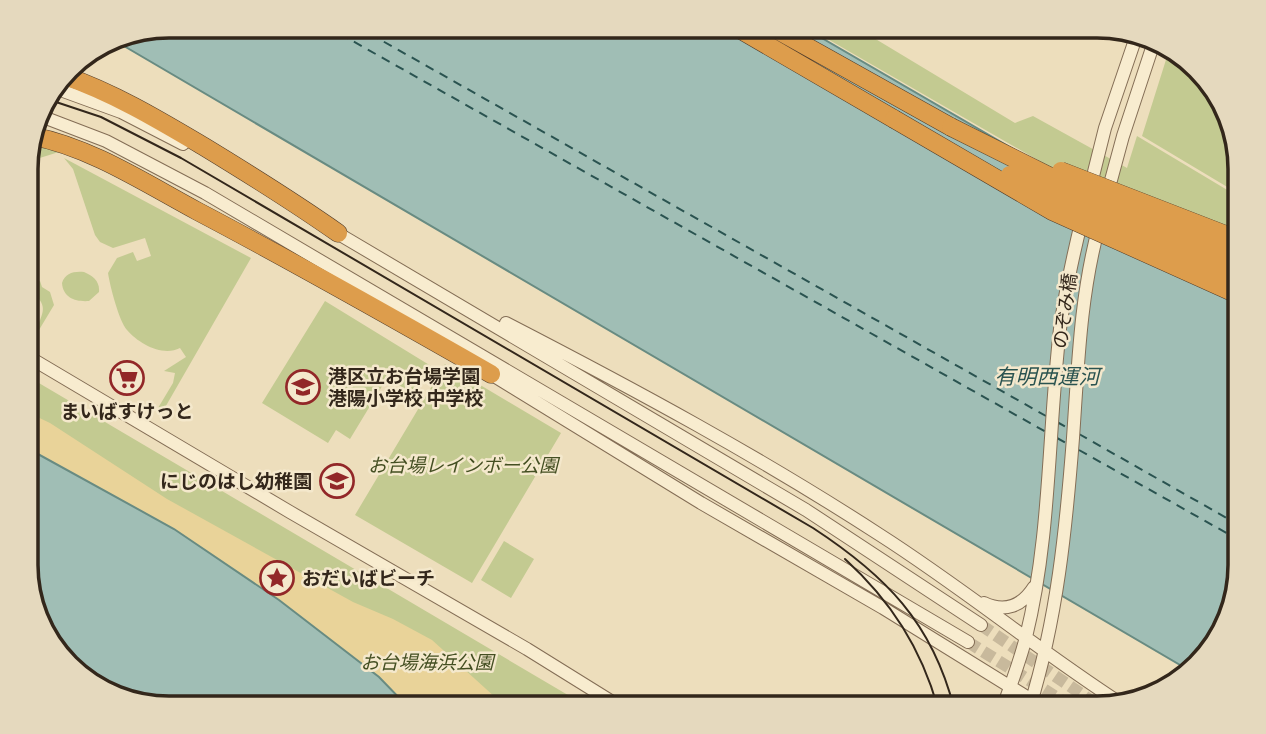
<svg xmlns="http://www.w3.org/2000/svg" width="1266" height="734" font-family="Bitter,'Noto Sans JP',serif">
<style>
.green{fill:#c3ca91}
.sand{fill:#e9d399}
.water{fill:#a0beb5;stroke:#688b82;stroke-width:2}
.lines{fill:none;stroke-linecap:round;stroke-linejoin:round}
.ferry{stroke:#2a5350;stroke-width:2;stroke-dasharray:9 7;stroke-linecap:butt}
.minor-tunnel{stroke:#c8b99c;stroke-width:12;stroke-dasharray:12 6;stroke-linecap:butt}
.minor-casing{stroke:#846e56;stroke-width:14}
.highway-casing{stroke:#513d2b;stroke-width:19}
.minor{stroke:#f8eccf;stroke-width:12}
.highway{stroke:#dd9d4c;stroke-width:18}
.tram{stroke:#33271b;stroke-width:2}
.highway-bridge-casing{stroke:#513d2b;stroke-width:19;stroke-linecap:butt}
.highway-bridge{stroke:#dd9d4c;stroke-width:18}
.labels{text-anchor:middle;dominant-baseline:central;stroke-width:5;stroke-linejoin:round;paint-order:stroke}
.street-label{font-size:19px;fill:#33271b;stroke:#f4e8cc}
.poi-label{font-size:19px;font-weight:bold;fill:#33271b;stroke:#f4e8cc;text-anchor:start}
.park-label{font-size:19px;font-style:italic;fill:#444f22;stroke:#f4e8cc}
.water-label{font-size:21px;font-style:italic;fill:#2a5350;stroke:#f4e8cc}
.rim{fill:none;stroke:#33271b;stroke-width:3.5}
</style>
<rect width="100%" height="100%" fill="#eddebc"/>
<path class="green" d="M805 26H854L1015 123 1033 116 1127 168 1137 136 1239 197V276Z
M1170 47 1216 90 1239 160V194L1142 136Z
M30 142 62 151 27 162Z
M64 158 251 258 163 411 158 408 173 383 175 373 164 371 186 357 180 348C163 357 139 344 127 330 119 321 110 286 108 273L117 258 133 252 137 261 151 256 145 238 113 248 100 242 95 235 73 169Z
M84 272C93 276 100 281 99 292L89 301C76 302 63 298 62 283 65 273 74 271 84 272Z
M40 281 42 287 50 292 54 305 36 335C38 315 54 308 29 290L31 285Z
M325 301 431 366 414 394 387 378 350 439 336 430 328 443 262 403Z
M445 364 561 433 472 583 355 515Z
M27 376 590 708H409L379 677 279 600 174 529 27 448Z
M504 541 534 559 511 598 481 580Z"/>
<path class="sand" d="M27 412 50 423 167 499 353 602 393 619 432 640 507 708H409L379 677 279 600 174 529 27 448Z"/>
<path class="water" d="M170 26H801L1239 280V573L1220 636 1187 669 112 39Z
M27 448 174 529 279 600 379 677 409 708H169L98 688 50 644 27 582Z"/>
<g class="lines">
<path class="ferry" d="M326 26 1046 432
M356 26 1046 416
M1057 422 1068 428
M1079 434 1239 525
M1057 438 1068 444
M1079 450 1239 540"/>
<path class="minor-tunnel" d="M981 625 1096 704
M968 642 1072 707"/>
<g class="minor-casing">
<path id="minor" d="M55 88 121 112 183 144
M38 115 106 141 205 193 968 642
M1090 188 1105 128 1136 37
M1107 195 1123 136 1154 42
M332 230 806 510 981 625
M506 323C634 389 760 457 880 535 963 588 1038 650 1120 703
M27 356 290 512 527 649 622 708
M486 371 701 503 883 608 1043 707
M984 603C1005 613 1022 606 1034 587
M1096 704 1101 707
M1030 706C1057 619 1066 529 1073 438 1078 367 1080 296 1099 226
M1003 707C1011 684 1020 661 1026 637 1051 536 1048 431 1060 329 1065 291 1073 256 1082 219"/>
</g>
<g class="highway-casing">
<path id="highway" d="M734 26 894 119
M770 26 951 127
M65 76C114 93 159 120 203 146 249 174 294 202 338 233
M32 136C90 147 145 183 197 211 296 263 393 318 491 374"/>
</g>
<use href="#minor" class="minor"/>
<use href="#highway" class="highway"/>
<path class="tram" d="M47 99 101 117 181 158 813 528C885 575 932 622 954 708
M845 559C891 601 921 648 938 708"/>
<g class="highway-bridge-casing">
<path id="highway-bridge" d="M894 119 1052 211 1239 295
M951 127 1087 195 1239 259
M1061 171 1239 240
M1010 175 1239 277"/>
</g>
<use href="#highway-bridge" class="highway-bridge"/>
</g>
<defs>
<g id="supermarket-ring" transform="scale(1.75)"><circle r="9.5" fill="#f4e8cc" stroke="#922728" stroke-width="1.5"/><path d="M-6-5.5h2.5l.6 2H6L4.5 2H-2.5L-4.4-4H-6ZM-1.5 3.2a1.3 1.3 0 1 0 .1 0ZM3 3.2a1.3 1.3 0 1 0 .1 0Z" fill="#922728"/></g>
<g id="school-ring" transform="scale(1.75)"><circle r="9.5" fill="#f4e8cc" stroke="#922728" stroke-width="1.5"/><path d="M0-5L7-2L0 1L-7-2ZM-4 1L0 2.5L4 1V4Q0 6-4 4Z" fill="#922728"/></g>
<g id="sight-ring" transform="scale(1.75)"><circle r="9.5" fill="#f4e8cc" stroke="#922728" stroke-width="1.5"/><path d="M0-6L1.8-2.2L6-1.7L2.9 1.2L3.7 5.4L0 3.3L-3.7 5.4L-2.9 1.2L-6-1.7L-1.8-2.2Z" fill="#922728"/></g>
</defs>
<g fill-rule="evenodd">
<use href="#supermarket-ring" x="127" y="378"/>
<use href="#school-ring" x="303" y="387"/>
<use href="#school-ring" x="337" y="481"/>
<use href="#sight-ring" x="277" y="578"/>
</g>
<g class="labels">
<g class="street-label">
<text transform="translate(1065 311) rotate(-82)">のぞみ橋</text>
</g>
<g class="poi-label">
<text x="328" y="376">港区立お台場学園<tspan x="328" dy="22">港陽小学校 中学校</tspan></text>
<text x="127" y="411" text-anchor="middle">まいばすけっと</text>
<text x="312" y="481" text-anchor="end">にじのはし幼稚園</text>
<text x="302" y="578">おだいばビーチ</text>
</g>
<g class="park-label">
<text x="463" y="465">お台場レインボー公園</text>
<text x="427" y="662">お台場海浜公園</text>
</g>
<g class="water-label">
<text x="1047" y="377">有明西運河</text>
</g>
</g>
<path d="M0 0H1266V734H0ZM169 38H1097A131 131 0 0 1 1228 169V565A131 131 0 0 1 1097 696H169A131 131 0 0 1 38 565V169A131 131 0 0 1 169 38Z" fill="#e5d9be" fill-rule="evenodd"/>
<path class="rim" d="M169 38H1097A131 131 0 0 1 1228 169V565A131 131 0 0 1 1097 696H169A131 131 0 0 1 38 565V169A131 131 0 0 1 169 38Z"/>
</svg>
